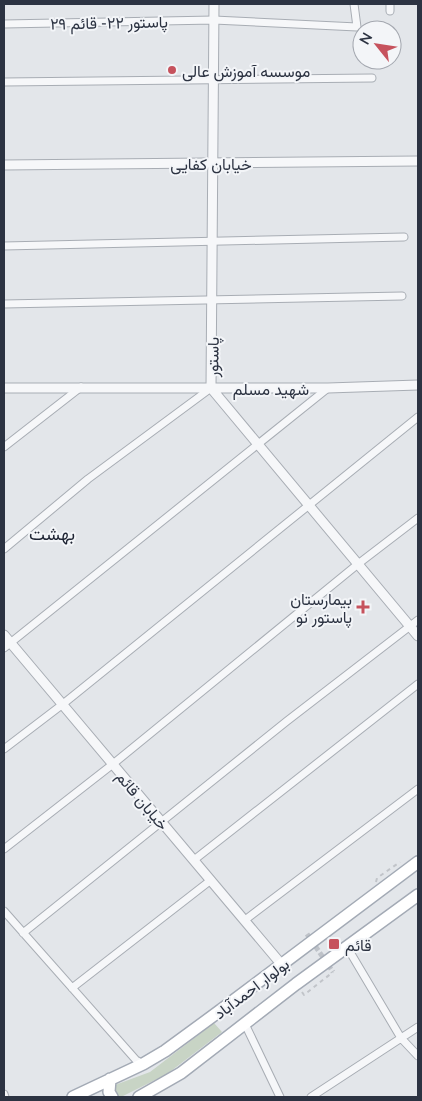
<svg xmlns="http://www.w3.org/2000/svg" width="422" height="1101" font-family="Lato,Vazirmatn,sans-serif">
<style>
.green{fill:#c8d4c5}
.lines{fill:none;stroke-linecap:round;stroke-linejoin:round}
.pedestrian-tunnel{stroke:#bec2c8;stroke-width:5;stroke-dasharray:5 2.5;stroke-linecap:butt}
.minor-casing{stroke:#a8adb4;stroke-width:9}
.tertiary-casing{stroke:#a8adb4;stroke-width:11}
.primary-casing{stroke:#a3aab5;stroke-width:14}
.path{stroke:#c1c4c9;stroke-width:2;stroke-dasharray:4 4;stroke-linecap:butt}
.minor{stroke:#f6f7f9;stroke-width:7}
.tertiary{stroke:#f6f7f9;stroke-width:9}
.primary{stroke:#fff;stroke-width:11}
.poi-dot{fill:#c6525d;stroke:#f3f5f8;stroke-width:2}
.labels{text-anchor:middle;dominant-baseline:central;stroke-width:4;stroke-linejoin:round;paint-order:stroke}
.street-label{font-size:16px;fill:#2c3342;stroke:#f3f5f8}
.poi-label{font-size:16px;fill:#2c3342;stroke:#f3f5f8;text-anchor:start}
.neighbourhood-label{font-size:18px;fill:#1e2433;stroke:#f3f5f8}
</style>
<rect width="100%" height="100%" fill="#e3e6ea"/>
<path class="green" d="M214 1023 222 1032 167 1074 121 1097 117 1096 114 1090 115 1085 150 1072Z"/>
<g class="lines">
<path class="pedestrian-tunnel" d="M307 934 333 972"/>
<g class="minor-casing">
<path id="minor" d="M390 4V11
M4 24 214 20 357 27 354 4
M4 82 372 78
M4 246 404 237
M4 304 402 296
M4 447 81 387
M4 549 88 479 211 388
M4 648 328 388
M4 749 63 704 418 417
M4 849 113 764 358 564 418 518
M194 860 418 684
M4 911 136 1060 143 1064
M245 920 418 789
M23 933 287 721 418 620
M347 947 401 1038 418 1056
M72 988 211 880
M245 1024 280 1097
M4 1094 5 1097
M311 1097 418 1027"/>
</g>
<g class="tertiary-casing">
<path id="tertiary" d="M214 4 211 388 418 636
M4 165 418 161
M4 388H328L418 385
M4 635 282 965"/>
</g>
<g class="primary-casing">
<path id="primary" d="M110 1079 109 1092 112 1097
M73 1097 143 1064 165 1051 225 1007 418 862
M139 1097 181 1073 296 984 418 895"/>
</g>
<path class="path" d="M376 882 377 878 400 862
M302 992 304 995 333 972"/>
<use href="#minor" class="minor"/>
<use href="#tertiary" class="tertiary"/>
<use href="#primary" class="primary"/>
</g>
<g class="poi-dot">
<circle cx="172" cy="70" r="5"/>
<path d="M360.5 599.5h5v5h5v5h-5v5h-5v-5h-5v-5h5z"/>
<rect x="328" y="938" width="12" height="12" rx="2.5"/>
</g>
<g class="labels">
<g class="street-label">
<text transform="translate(109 22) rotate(-1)">پاستور ۲۲- قائم ۲۹</text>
<text x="211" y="163">خیابان کفایی</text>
<text transform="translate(212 357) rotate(-89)">پاستور</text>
<text x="271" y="388">شهید مسلم</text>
<text transform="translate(143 800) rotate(50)">خیابان قائم</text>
<text transform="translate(251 988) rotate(-37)">بولوار احمدآباد</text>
</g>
<g class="poi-label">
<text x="182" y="70">موسسه آموزش عالی</text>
<text x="352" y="598" text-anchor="end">بیمارستان<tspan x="352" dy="18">پاستور نو</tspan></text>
<text x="345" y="944">قائم</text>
</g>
<g class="neighbourhood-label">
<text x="52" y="533">بهشت</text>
</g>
</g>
<rect width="422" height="1101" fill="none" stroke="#2c3342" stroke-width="10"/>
<g transform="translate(377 45) rotate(300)"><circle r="24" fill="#f3f5f8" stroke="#a3a7af"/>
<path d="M0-4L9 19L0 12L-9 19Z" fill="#c6525d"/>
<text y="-8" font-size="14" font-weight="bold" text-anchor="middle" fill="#2c3342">N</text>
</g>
</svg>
